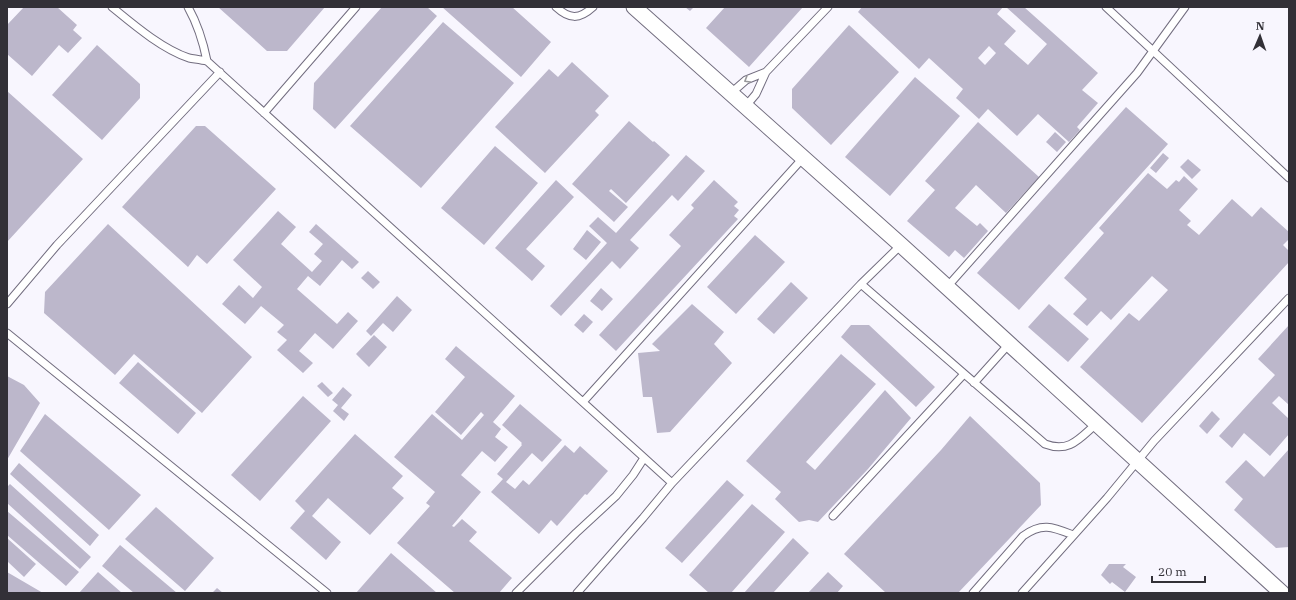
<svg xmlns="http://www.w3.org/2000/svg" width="1296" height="600" font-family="'IBM Plex Serif',serif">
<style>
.building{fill:#bcb7cb;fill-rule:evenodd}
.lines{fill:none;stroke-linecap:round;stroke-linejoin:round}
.lane-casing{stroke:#726d7f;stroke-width:9}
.street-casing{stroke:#726d7f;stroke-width:17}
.lane{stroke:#fff;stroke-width:7}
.street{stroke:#fff;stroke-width:15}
.oneway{stroke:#98989b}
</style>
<rect width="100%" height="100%" fill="#f8f6fe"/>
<path class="building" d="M24 7H57L77 25 73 30 82 38 68 53 59 45 32 76 7 54V25Z
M218 7H325L287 51H267Z
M382 7H427L437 16 335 129 313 109 314 83Z
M442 7H512L551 42 521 77Z
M685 7H694L690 11Z
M725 7H803L749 67 706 28Z
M862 7H1003L997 14 1016 31 1004 44 1028 65 1047 44 1006 7H1024L1098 73 1082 90 1098 103 1077 127 1080 130 1069 142 1038 114 1017 136 988 109 979 119 956 98 963 89 929 58 919 69 858 12ZM989 46 996 53 985 65 978 58Z
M443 22 514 83 421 188 350 126Z
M849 25 899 72 831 145 792 108V89Z
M97 45 140 84V98L102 140 52 95Z
M572 62 609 96 595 111 599 115 545 173 495 127 549 69 558 77Z
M915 77 960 116 890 196 845 157Z
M7 91 83 159 7 242Z
M1126 107 1168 144 1019 310 977 273Z
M629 121 653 142 654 141 670 155 626 203 611 189 609 191 628 207 614 222 572 184Z
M978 122 1039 177 1006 213 976 185 955 208 977 226 980 223 988 231 964 258 955 250 949 257 907 221 935 190 925 181Z
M196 126H205L276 189 207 264 197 255 188 267 122 207Z
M1055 132 1066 142 1057 152 1046 142Z
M495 146 538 183 484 245 441 208Z
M1163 153 1169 158 1156 173 1150 168Z
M686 155 705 171 678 201 672 195 630 240 639 248 620 269 612 261 561 316 550 306 607 243 589 226 598 217 616 233Z
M1188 159 1201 170 1192 179 1180 167Z
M1148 173 1167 189 1176 180 1179 182 1184 176 1198 189 1179 210 1191 221 1187 225 1199 235 1232 199 1252 217 1261 207 1289 232V239L1283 245 1289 251V262L1142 423 1080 367 1129 313 1139 321 1168 290 1152 276 1111 320 1101 311 1087 326 1073 314 1087 299 1064 278 1104 233 1099 228Z
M556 180 574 197 526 249 545 266 532 281 495 248Z
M714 180 738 202 734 206 739 210 734 216 738 219 616 351 599 335 681 246 669 235 694 208 691 205Z
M278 211 296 227 281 244 312 272 322 261 314 254 323 244 309 232 316 224 359 262 352 269 342 260 320 286 308 276 297 289 337 324 348 312 358 321 333 349 315 333 299 351 313 363 303 373 277 350 287 340 277 332 284 325 261 306 245 324 222 304 239 285 253 298 262 287 233 260Z
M108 224 252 357 202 413 134 354 115 375 44 313 45 292Z
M587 230 601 242 586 260 573 249Z
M755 235 785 262 736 314 707 287Z
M368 271 380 282 373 289 361 278Z
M791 282 808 298 774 334 757 319Z
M601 288 613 299 602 311 590 301Z
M397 296 412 310 393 332 383 323 371 336 366 331Z
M692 304 724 332 714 344 732 363 670 432 657 433 652 397H643L638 353 660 351 652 344Z
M1049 304 1089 339 1068 362 1028 327Z
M584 314 593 322 583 333 574 325Z
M851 325H869L935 387 916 407 841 337Z
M1289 325V405L1279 396 1272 403 1289 419V434L1270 456 1244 433 1232 448 1219 436 1275 375 1258 359Z
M374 335 387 347 369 367 356 354Z
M456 346 515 396 493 422 501 429 495 437 508 447 495 462 482 451 461 475 481 492 452 526 454 527 462 519 477 532 469 541 512 578 499 593H455L397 543 430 506 426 503 435 492 394 457 432 414 462 440 484 415 481 412 461 435 435 412 465 377 445 359Z
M841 354 876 384 806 462 815 470 885 390 911 418 868 469 818 522 809 520 799 522 775 499 781 492 746 461Z
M138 362 196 413 178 434 119 383Z
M7 376 24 385 40 403 7 460Z
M322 382 333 393 328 397 317 386Z
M343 387 352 395 341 408 349 414 344 421 333 411 338 405 332 400Z
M303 396 331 421 260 501 231 475Z
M520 404 562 440 542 462 532 453 506 482 515 489 523 480 529 485 565 445 574 453 580 446 608 471 587 495 585 494 557 526 551 520 539 534 491 492 503 479 497 474 522 445 521 444 522 443 502 425Z
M1212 411 1220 419 1207 434 1199 426Z
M45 414 141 495 109 530 20 451Z
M970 416 1040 483 1041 505 958 593H886L844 554 941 450Z
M355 434 403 476 392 488 404 498 370 535 328 498 312 516 341 542 326 560 290 528 305 511 295 501Z
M1289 449V547L1276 548 1234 510 1243 499 1225 482 1246 460 1264 477Z
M19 463 99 535 90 546 10 474Z
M727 480 744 495 682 563 665 548Z
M10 484 91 557 80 569 7 503V487Z
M752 504 785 532 731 593H709L689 575Z
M156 507 214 558 185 591 125 539Z
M7 511 79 572 66 586 7 535Z
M7 538 36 564 24 577 7 561Z
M793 538 809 553 773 593H744Z
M120 545 177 593H134L102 566Z
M391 553 437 593H356Z
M1109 564H1126L1123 567 1136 577 1125 592 1112 582 1110 584 1101 575Z
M7 572 43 593H7Z
M98 572 122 593H79Z
M828 572 843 586 837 593H808Z
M217 588 223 593H212Z"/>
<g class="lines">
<g class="lane-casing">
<path id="lane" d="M112 7C134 25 162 49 189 58 195 59 202 60 207 61L672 483
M188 7C198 25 203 41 207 61
M556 7C569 19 579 20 593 7
M1106 7 1289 178
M730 94 746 80 766 72
M745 107 756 94 766 72 828 7
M264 113 356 7
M861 284 1045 444C1069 453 1079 439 1096 424
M947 287 1137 73 1185 7
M7 304 57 245 220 72
M7 333 327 593
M974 383 1009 344
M583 402 803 158
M833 516 964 374
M516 593 576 533 616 496 633 475 644 458
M577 593 643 518 672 483 861 284 901 245
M973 593 1023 536C1042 522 1053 527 1073 535
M1022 593 1107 498 1154 441 1289 298"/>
</g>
<g class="street-casing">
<path id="street" d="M634 7 901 245 1282 593"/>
</g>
<use href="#lane" class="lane"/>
<use href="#street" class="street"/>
</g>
<defs><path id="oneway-chevron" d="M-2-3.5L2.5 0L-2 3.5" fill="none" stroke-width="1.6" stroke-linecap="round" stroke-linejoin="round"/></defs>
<use class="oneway" href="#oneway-chevron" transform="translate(747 80) rotate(149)"/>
<rect width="1296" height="600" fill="none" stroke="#323037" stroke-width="16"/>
<g transform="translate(1260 36) rotate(2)" stroke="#f8f6fe" stroke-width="3" paint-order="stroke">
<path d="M0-3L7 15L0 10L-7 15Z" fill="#323037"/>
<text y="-6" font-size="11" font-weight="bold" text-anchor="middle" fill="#323037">N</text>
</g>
<path d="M1152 576v6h53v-6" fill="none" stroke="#323037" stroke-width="2"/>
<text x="1158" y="576" font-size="12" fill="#323037" stroke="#f8f6fe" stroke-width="3" paint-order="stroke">20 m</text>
</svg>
